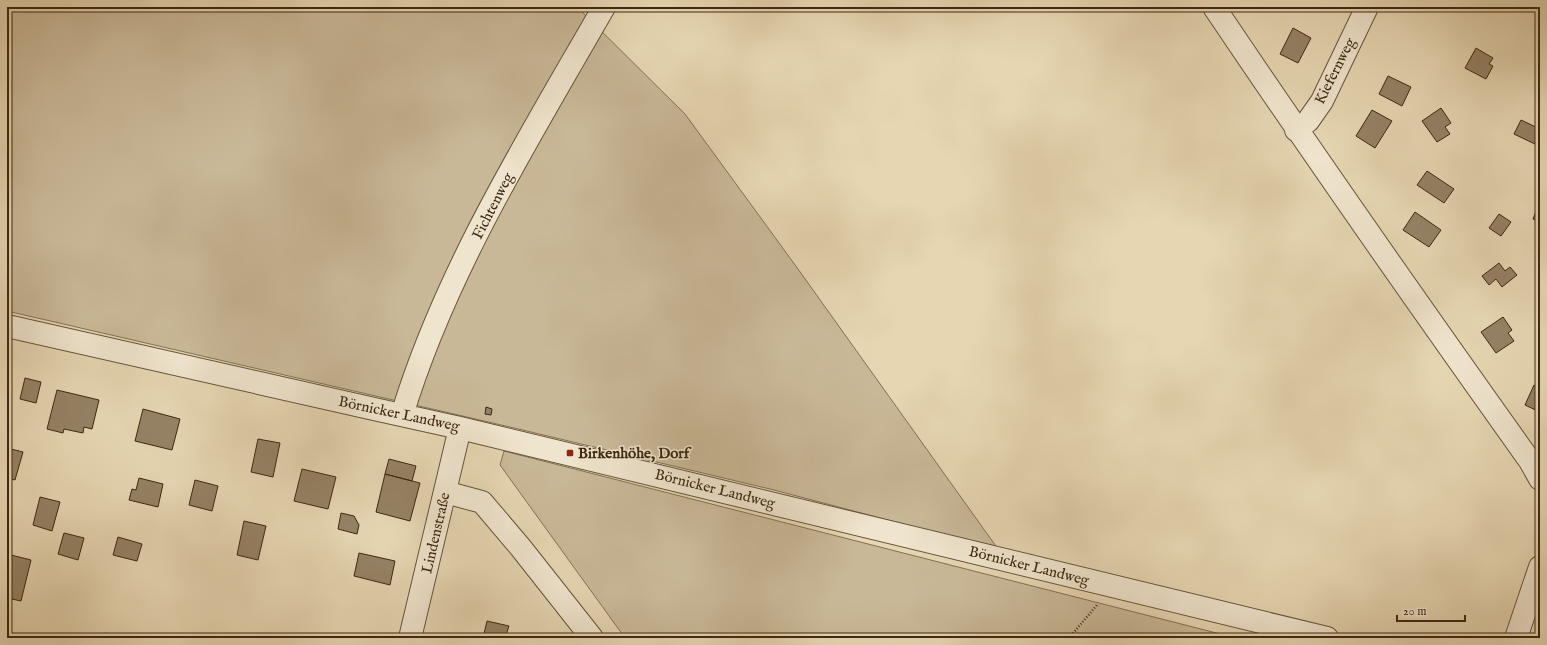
<svg xmlns="http://www.w3.org/2000/svg" width="1547" height="645" font-family="'IM FELL English',serif">
<style>
.green{fill:#c9b897;stroke:#837054}
.building{fill:#958265;stroke:#3d2811}
.lines{fill:none;stroke-linecap:round;stroke-linejoin:round}
.minor-casing{stroke:#675439;stroke-width:24}
.path{stroke:#3d2811;stroke-width:2.5;stroke-dasharray:1 2;stroke-linecap:butt}
.minor{stroke:#efe4cd;stroke-width:22}
.poi-dot{fill:#8f2418;stroke:#efe4cd;stroke-width:1.5}
.labels{text-anchor:middle;dominant-baseline:central;stroke-width:3;stroke-linejoin:round;paint-order:stroke}
.street-label{font-size:15px;fill:#3d2811;stroke:#efe4cd}
.poi-label{font-size:15px;font-weight:bold;fill:#3d2811;stroke:#efe4cd;text-anchor:start}
</style>
<rect width="100%" height="100%" fill="#e6d6b2"/>
<filter id="stains"><feTurbulence type="fractalNoise" baseFrequency=".005" numOctaves="4"/><feColorMatrix values="0 0 0 0 .2 0 0 0 0 .09 0 0 0 0 .02 0 0 0 .5 -.17"/></filter>
<radialGradient id="worn" r=".72"><stop offset=".6" stop-color="#630" stop-opacity="0"/><stop offset="1" stop-color="#630" stop-opacity=".3"/></radialGradient>
<path class="green" d="M7 7H577L685 114 798 269 998 549 774 490 510 427 7 311Z
M504 451 1236 638H625L500 465Z"/>
<path class="building" d="M1293 28 1311 38 1298 63 1280 54Z
M1476 48 1493 58 1489 64 1493 66 1486 79 1465 68Z
M1388 76 1411 87 1402 106 1379 94Z
M1441 108 1451 123 1445 127 1450 134 1437 142 1422 121Z
M1372 110 1392 121 1375 148 1356 136Z
M1521 120 1540 129V138L1537 145 1514 134Z
M1427 171 1454 189 1444 203 1417 185Z
M1539 204 1540 205V222L1533 219Z
M1415 212 1441 230 1429 247 1403 230Z
M1499 214 1511 222 1501 236 1489 228Z
M1499 263 1505 271 1510 267 1517 275 1502 287 1496 279 1489 285 1482 276Z
M1503 317 1512 330 1508 333 1514 341 1496 353 1481 332Z
M25 378 41 382 36 403 20 399Z
M1534 385 1540 388V412L1525 405Z
M57 390 99 400 92 429 84 427 83 433 64 429 63 433 47 429Z
M486 407 492 409 491 415 485 414Z
M143 409 180 419 172 450 135 441Z
M258 439 280 443 273 477 251 472Z
M7 448 23 452 15 480 7 478Z
M389 459 416 466 412 481 385 474Z
M302 469 336 477 328 509 294 501Z
M385 474 420 483 410 521 376 512Z
M139 478 163 484 158 507 129 500 132 489 136 490Z
M195 480 218 486 212 511 189 505Z
M40 497 60 502 52 531 33 525Z
M341 513 354 516 359 525 357 534 338 529Z
M244 521 266 526 258 560 237 555Z
M64 533 84 538 78 560 58 554Z
M118 537 142 544 137 561 113 555Z
M359 553 395 561 390 585 354 576Z
M7 554 31 560 21 601 7 598Z
M487 621 509 626 505 638H483Z
M105 633 125 638H104Z"/>
<g class="lines">
<g class="minor-casing">
<path id="minor" d="M1214 7C1317 160 1423 311 1530 461L1540 479
M1296 130 1308 121 1322 101 1367 7
M7 326 374 409 460 428 1327 638
M402 415C446 270 529 138 604 7
M445 492 482 502 521 548 592 638
M410 638 460 428
M1516 638 1540 567"/>
</g>
<path class="path" d="M1069 638 1097 605"/>
<use href="#minor" class="minor"/>
</g>
<rect class="poi-dot" x="566" y="449" width="8" height="8" rx="2"/>
<g class="labels">
<g class="street-label">
<text transform="translate(1335 71) rotate(-63)">Kiefernweg</text>
<text transform="translate(493 206) rotate(-63)">Fichtenweg</text>
<text transform="translate(399 414) rotate(12)">Börnicker Landweg</text>
<text transform="translate(715 489) rotate(14)">Börnicker Landweg</text>
<text transform="translate(436 533) rotate(-77)">Lindenstraße</text>
<text transform="translate(1029 566) rotate(14)">Börnicker Landweg</text>
</g>
<g class="poi-label">
<text x="578" y="453">Birkenhöhe, Dorf</text>
</g>
</g>
<rect width="1547" height="645" fill="none" stroke="#e6d6b2" stroke-width="24"/>
<rect x="8" y="8" width="1531" height="629" fill="none" stroke="#3d2811" stroke-width="2"/>
<rect x="12" y="12" width="1523" height="621" fill="none" stroke="#3d2811"/>
<path d="M1397 615v6h68v-6" fill="none" stroke="#3d2811" stroke-width="2"/>
<text x="1403" y="615" font-size="12" fill="#3d2811" stroke="#efe4cd" stroke-width="3" paint-order="stroke">20 m</text>
<rect width="100%" height="100%" filter="url(#stains)"/>
<rect width="100%" height="100%" fill="url(#worn)"/>
</svg>
